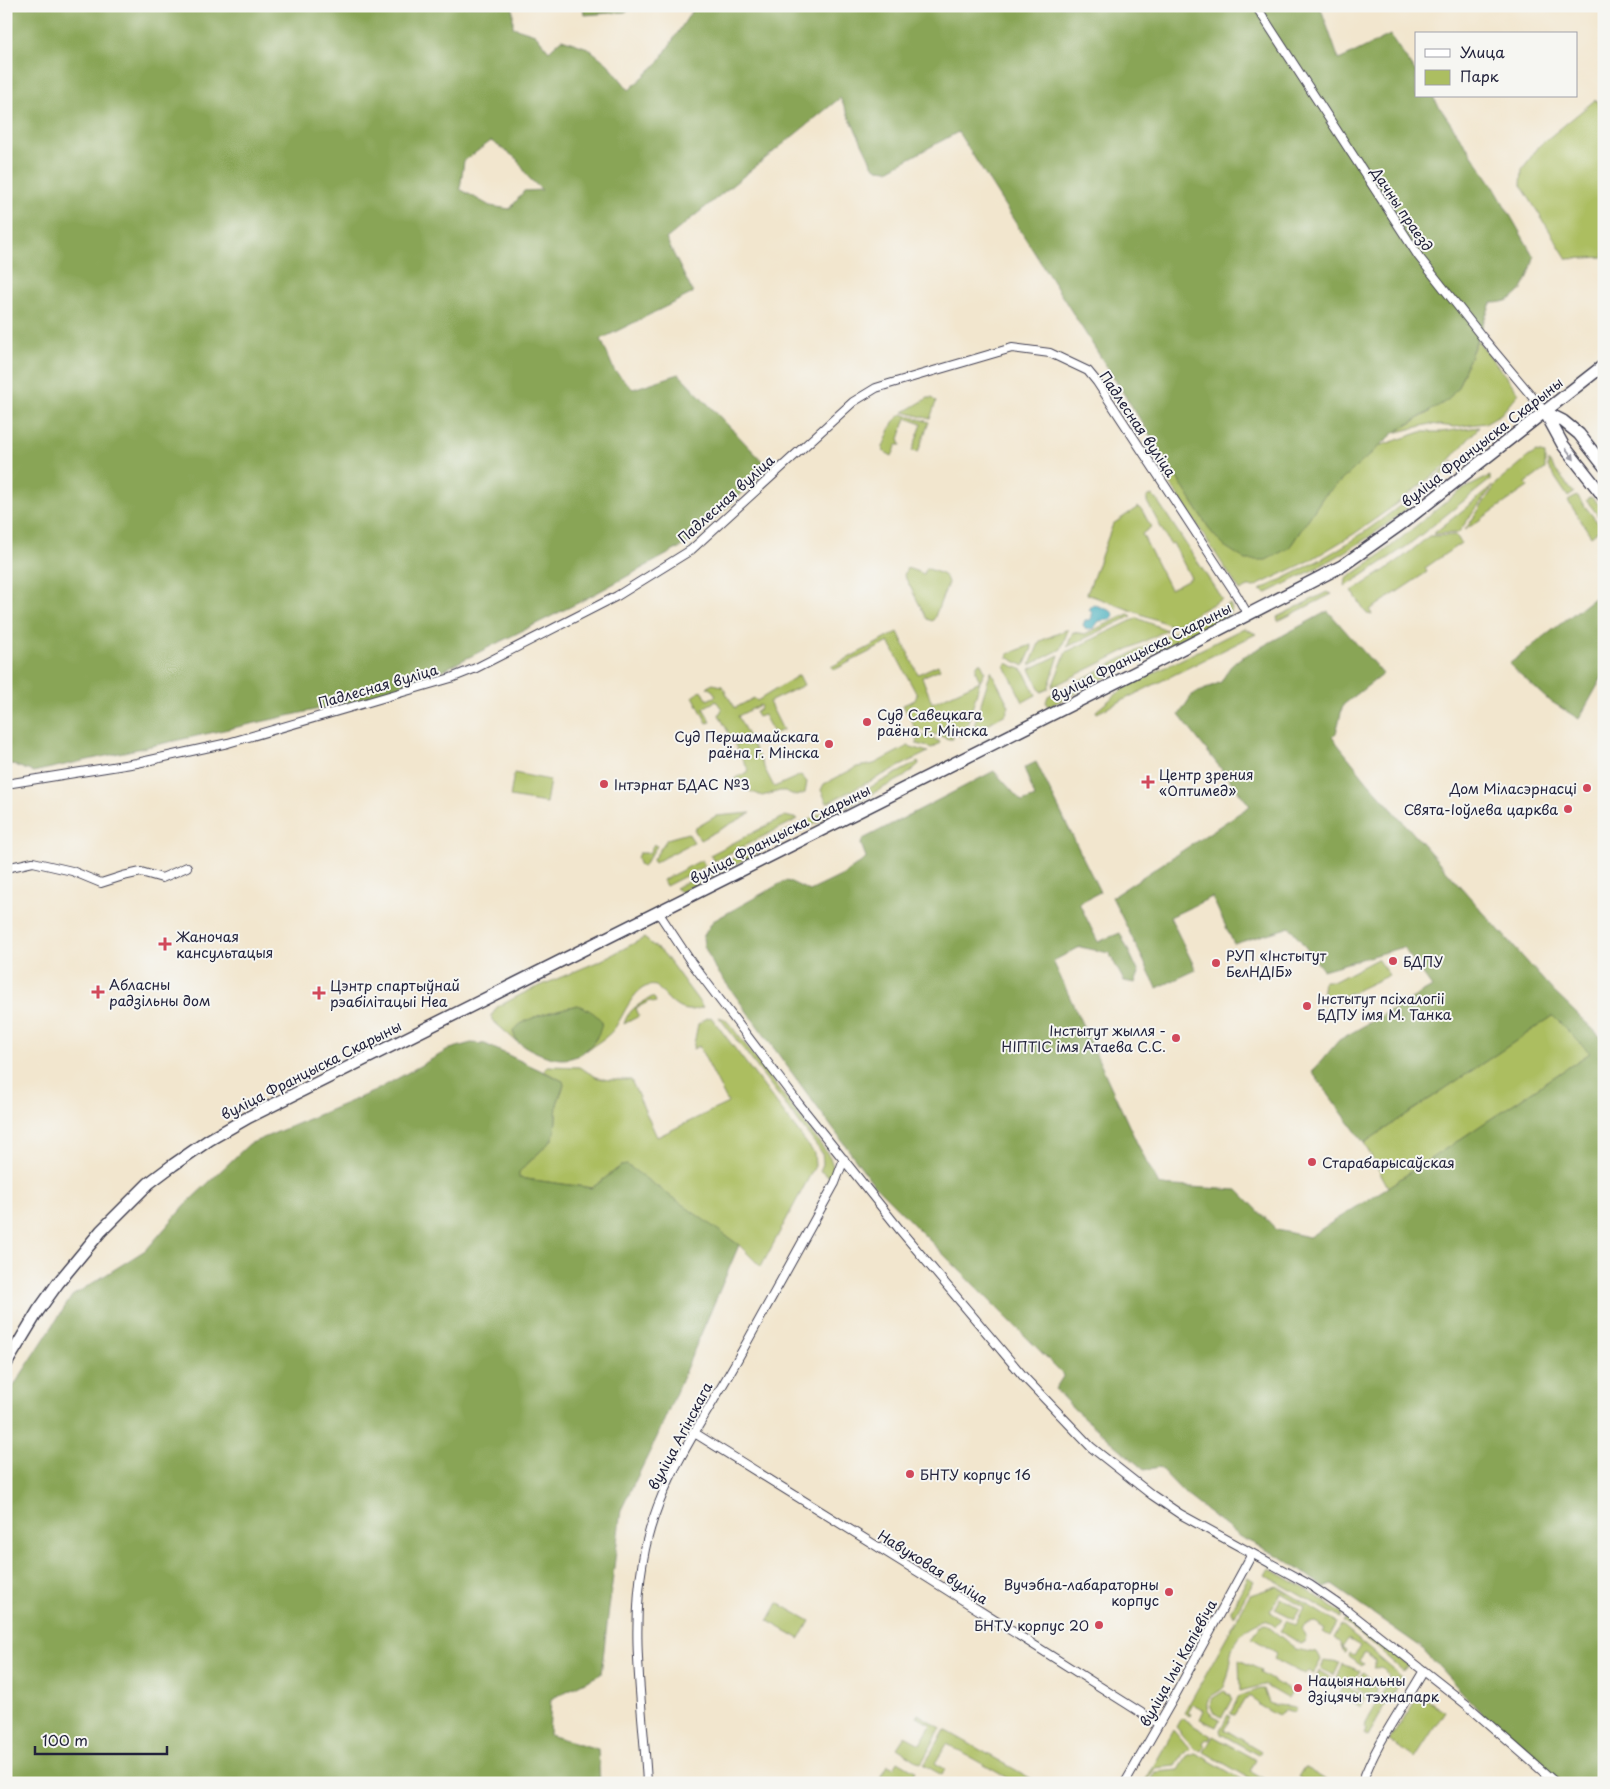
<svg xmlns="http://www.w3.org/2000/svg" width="1610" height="1789" font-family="'Playpen Sans',sans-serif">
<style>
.green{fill:#acbe61;stroke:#67704e}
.forest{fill:#89a557;stroke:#566449;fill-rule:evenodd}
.water{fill:#3dacbb;stroke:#30677b}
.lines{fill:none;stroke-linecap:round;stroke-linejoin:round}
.minor-casing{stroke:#413f51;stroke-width:10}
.secondary-casing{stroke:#413f51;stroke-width:14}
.minor{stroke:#fff;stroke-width:8}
.secondary{stroke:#fff;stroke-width:11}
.oneway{fill:#9c9ca7}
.poi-dot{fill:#d1495b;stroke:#f6f6f2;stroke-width:2}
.labels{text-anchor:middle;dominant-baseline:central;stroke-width:4;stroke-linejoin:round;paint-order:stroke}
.street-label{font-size:14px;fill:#22223b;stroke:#f6f6f2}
.poi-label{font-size:14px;fill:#22223b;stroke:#f6f6f2;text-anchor:start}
</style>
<rect width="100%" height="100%" fill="#f6f6f2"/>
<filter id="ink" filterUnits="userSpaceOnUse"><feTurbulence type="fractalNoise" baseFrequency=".02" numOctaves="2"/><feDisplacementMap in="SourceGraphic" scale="10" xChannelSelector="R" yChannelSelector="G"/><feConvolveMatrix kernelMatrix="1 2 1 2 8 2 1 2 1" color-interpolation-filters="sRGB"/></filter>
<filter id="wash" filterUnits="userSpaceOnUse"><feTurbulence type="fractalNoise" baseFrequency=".0096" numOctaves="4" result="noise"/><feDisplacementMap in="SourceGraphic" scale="20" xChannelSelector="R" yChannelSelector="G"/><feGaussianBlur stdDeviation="1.12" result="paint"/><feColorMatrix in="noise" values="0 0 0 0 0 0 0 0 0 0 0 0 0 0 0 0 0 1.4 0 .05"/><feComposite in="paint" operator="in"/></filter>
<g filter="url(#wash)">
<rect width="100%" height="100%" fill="#f2e6ce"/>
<path class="green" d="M1595 100 1604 111V257L1567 259 1521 185 1522 169 1540 145Z
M1477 340 1519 393 1501 414 1485 423 1455 427 1430 424 1394 433 1428 413 1458 387Z
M928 398H932L936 402 930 419 904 412Z
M902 414 929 422 918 452 912 451 922 424 906 418 899 439 901 445H897L892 456 883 451V447L893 422Z
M1479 427 1444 467 1388 510 1354 534 1309 561 1254 587H1248L1240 591 1170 483 1176 476 1212 533 1289 548 1323 497 1379 446 1421 432H1441Z
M1536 452 1545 454V469L1526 483 1528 487 1465 530 1497 483 1528 457Z
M1454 461C1405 522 1336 560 1267 593L1260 590C1291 575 1322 560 1351 541 1387 517 1421 490 1454 461Z
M1548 461 1574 493 1568 497 1548 467Z
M1490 476V480L1407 546 1345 587 1346 579 1379 556 1448 500 1462 490Z
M1493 486 1458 533 1433 534Z
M1152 495 1157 500 1222 599 1173 626 1087 594 1113 524 1138 507 1142 510 1151 527 1142 534 1170 589 1191 578 1173 543 1170 544 1147 502V497Z
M1577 496 1602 528 1591 536 1568 501Z
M1591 497 1604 509V523L1586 500Z
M1456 535 1461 543 1425 568 1427 572 1370 610 1372 615 1367 614 1352 591C1379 575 1405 557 1429 536Z
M907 568 924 574 926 568C935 572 947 573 948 583L934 619 932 621 927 619 904 575Z
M1327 592 1332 594 1278 621 1277 617Z
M1230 604 1232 609 1228 615 1048 707 1046 702 1048 696Z
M1128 614 1132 616 1067 647 1073 632 1085 634Z
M1137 618 1167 630 1052 687 1066 652Z
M1244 628 1256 634 1097 713 1096 711 1124 688Z
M1066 630H1068L1061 649 1030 665 1040 641Z
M898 632 918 674 938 665 940 669 922 677 932 703 980 681C977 674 973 670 979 663H981L985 671 980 681 965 734 960 737 957 733 952 735 953 739H949L915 728 903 705 915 700 917 695 889 642 834 670 831 667Z
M1031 645 1032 648 1024 666 1007 657 1008 654Z
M1059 655 1048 689 1041 692 1030 669Z
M1006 663 1023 670 1036 695 1023 702 1005 666Z
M991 671 1009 706 1006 714 974 731 973 729Z
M799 675 804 685 769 702 783 730 774 734 764 715 758 717 755 712 761 708 760 705 738 716 774 787 801 775 807 782 805 793 796 796 785 791H780L762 796 735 785 734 779 749 771 719 715 722 709 716 701 703 708 711 722 707 723 693 696 702 690 707 700 716 696 713 691 707 687 713 684 722 686 735 708 754 698 757 701Z
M920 735 939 741 940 743 932 748 917 744V739Z
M908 746 928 752 827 803 821 790 824 784 857 767 874 764Z
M918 762 919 764 904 777 837 812H833L829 809Z
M514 773 550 780 546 803 510 797Z
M751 813 700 840 694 829 716 816Z
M822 813 824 816 822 820 681 892 675 888Z
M785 816 798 819 714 861 710 855Z
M688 833 694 842 654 863 652 861 667 839Z
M654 844 657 846 643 867 640 866 637 858 639 853H649Z
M702 860 705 866 666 886 663 880Z
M644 938 664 954 703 1007C679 1017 671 1001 656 986 635 981 624 1016 614 1029 607 1038 595 1044 586 1051L597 1038 584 1007 577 1005C560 1010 521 1017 513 1032L517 1042 492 1020V1015L497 1007 528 991 602 960Z
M1377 959 1389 975 1353 992 1334 999 1322 997 1324 981H1335Z
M652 997 655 999 656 1002 653 1003 650 1001 636 1008 639 1016 624 1024C628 1009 640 1004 652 997Z
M1553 1016 1590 1053 1388 1187 1364 1143Z
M711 1017 814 1153 815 1166 761 1267 739 1245 621 1166 592 1188 518 1178 519 1172 551 1141 555 1132 557 1104 564 1085 562 1081 544 1071 547 1066 579 1067 598 1078 609 1080H631L657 1137 728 1103 699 1046 693 1049 698 1024 707 1018Z
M719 1017 725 1019 732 1027 830 1157 834 1170 832 1178 820 1171 823 1164 822 1153Z
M1269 1568 1311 1592 1342 1614 1340 1618 1265 1575Z
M1248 1577 1254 1581 1235 1615 1231 1612V1610Z
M1277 1586 1337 1623 1330 1636 1323 1632 1325 1629 1315 1623 1305 1625 1302 1629 1306 1638 1305 1642 1301 1644 1280 1631 1287 1620 1295 1625 1297 1624 1305 1607 1281 1593 1270 1611 1282 1620 1276 1627 1266 1620C1251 1622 1234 1637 1231 1653 1230 1655 1231 1658 1231 1660 1230 1668 1227 1680 1224 1687 1219 1694 1205 1695 1207 1707 1208 1714 1214 1716 1220 1719L1216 1727 1200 1719 1204 1710 1193 1704 1188 1713 1191 1714 1190 1716 1184 1713 1250 1595Z
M1281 1598 1301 1609 1295 1619 1275 1609Z
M778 1603 810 1621 800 1639 768 1621Z
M1346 1618 1408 1665 1403 1671 1371 1643 1343 1622Z
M1265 1624 1296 1649 1317 1653 1321 1660 1313 1674 1308 1672 1305 1675 1274 1659 1277 1653 1252 1638 1260 1625Z
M1341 1625 1402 1677 1368 1736 1364 1734 1366 1730 1364 1727 1384 1690 1388 1677C1386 1669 1381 1667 1373 1668L1376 1660 1364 1653 1360 1661 1364 1664 1362 1666 1348 1657 1349 1654 1354 1656 1360 1646 1348 1639 1342 1648 1346 1651 1345 1654H1344L1340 1643 1334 1638Z
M1239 1660 1261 1670 1260 1673 1292 1692 1288 1699 1264 1685 1240 1691Z
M1324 1661 1340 1663 1334 1675 1321 1669Z
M1343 1664 1360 1671 1351 1685 1337 1677Z
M1319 1671 1340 1683 1337 1689 1316 1678Z
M1363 1672C1371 1679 1380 1687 1376 1699L1354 1687Z
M1343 1685 1366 1697 1361 1708 1338 1696Z
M1260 1689H1264L1269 1703C1278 1707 1287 1704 1296 1708L1294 1712 1286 1710 1278 1716 1260 1706 1252 1697H1249L1247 1700 1245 1699 1235 1715 1231 1714V1712L1239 1696Z
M1224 1691 1231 1695 1232 1699 1222 1717 1213 1712 1210 1704 1213 1698Z
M1419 1695 1445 1711 1415 1758 1389 1741Z
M918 1714 941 1728 922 1762 920 1763 897 1748 905 1736 920 1744 931 1725 917 1717Z
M1228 1715 1231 1717 1224 1729 1261 1751 1258 1755 1221 1734 1220 1730Z
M1181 1718 1211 1736 1209 1740 1206 1739 1203 1743 1205 1746 1202 1751 1194 1748 1176 1727Z
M945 1730 1039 1783H1016L947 1744 935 1763 945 1769 942 1775 924 1765Z
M1174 1730 1190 1749 1185 1752 1176 1766 1155 1768 1146 1783H1144Z
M1213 1736 1256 1760 1250 1771 1271 1783H1258L1204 1752Z
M1195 1753 1198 1754 1248 1783H1150L1156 1772 1179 1770 1188 1755Z
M898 1761 915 1771 908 1783H878L888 1765 894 1768Z
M1304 1767 1331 1783H1308L1298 1777Z"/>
<path class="forest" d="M6 6H513V27L535 34 549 51 562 39 588 48 608 64 629 90 658 63 695 6H1320L1339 60 1390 35 1416 73V96H1432L1494 187 1534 257C1527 283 1522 303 1491 303L1458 387 1448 400 1394 433 1323 497 1289 548 1266 560H1246L1224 546 1212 533 958 132 888 170 878 169 873 166 840 98 666 239 693 293 601 339 614 370 633 389 679 374 769 468 690 542 582 601 401 691 33 772 6 762ZM491 141 516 158 529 178 542 190 524 191 510 209 490 206 460 189 464 161Z
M583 6H636L625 12 584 15Z
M1604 590V674L1579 719 1547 699 1509 664Z
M1328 611 1383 674 1343 705 1336 733 1332 737 1367 781 1553 991 1604 1040V1783H1562L1491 1724 1421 1647 1332 1585 1325 1588 1283 1558 1240 1537 1185 1494 1159 1467 1144 1470 1074 1409 1055 1389 1064 1375 875 1186 715 968 704 946 703 937 713 921 785 881 791 882 810 891 843 875 864 860 866 857 861 844 863 839 994 771 1022 802 1035 797 1024 768 1036 762 1100 892 1079 903 1098 942 1120 933 1139 973 1135 983 1124 981 1109 953 1080 947 1053 961 1137 1143 1159 1185 1238 1190 1277 1230 1309 1237 1388 1187 1590 1053 1553 1016 1364 1143 1312 1072 1339 1040 1432 987 1403 947 1323 970 1290 927 1234 944 1212 897 1170 917 1196 970 1157 988 1112 897 1250 806 1179 715 1192 695 1221 682 1230 667 1239 659Z
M577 1005C587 1008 597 1014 602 1022 601 1031 597 1037 592 1044 569 1071 542 1056 517 1042L513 1032C521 1017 560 1010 577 1005Z
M471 1043 485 1044 563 1081 564 1085 557 1104 555 1132 551 1141 519 1172V1178L592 1188 621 1166 627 1165 739 1245 657 1437 621 1510 601 1674 551 1699 549 1735 598 1749 600 1783H6V1399L13 1387 72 1296 147 1249 186 1204 249 1144 375 1091 450 1049Z"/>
<path class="water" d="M1093 604 1111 611 1114 614 1113 617 1109 620 1099 621 1094 628 1087 630 1083 625 1085 620H1090L1092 617V613L1089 610Z"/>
</g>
<g filter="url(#ink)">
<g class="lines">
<g class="minor-casing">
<path id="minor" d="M1256 6 1419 257 1483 338 1545 412
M6 784 137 763 228 743 451 678 476 668 617 596 691 550 853 402 876 388 889 384 1012 348 1050 353 1088 371 1097 382 1236 594 1248 615
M6 868 33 862 72 871 101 883 123 876 141 872 162 878 187 867
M658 912 691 962 723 1004 799 1104 900 1230 1024 1377 1091 1447 1152 1495 1180 1514 1310 1585 1348 1611 1467 1705 1556 1783
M693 1432 920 1573 1159 1724
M647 1783C643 1708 630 1635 643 1560 655 1486 700 1426 736 1362 769 1303 802 1243 835 1183L844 1159
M1125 1783 1172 1701 1252 1554
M1362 1783C1375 1745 1403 1707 1423 1672"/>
</g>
<g class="secondary-casing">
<path id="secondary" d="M1545 412 1563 445 1604 497
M1545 412 1563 421 1579 434 1604 466
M6 1364 38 1311 58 1283 101 1231 149 1183 173 1165 209 1140 249 1117 475 1004 1152 664 1342 566 1404 522 1604 365"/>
</g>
<use href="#minor" class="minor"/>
<use href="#secondary" class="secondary"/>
</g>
<defs><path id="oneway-solid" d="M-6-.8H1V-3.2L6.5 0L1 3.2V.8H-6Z" transform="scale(1.25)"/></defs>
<use class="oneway" href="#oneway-solid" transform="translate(1570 454) rotate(53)"/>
</g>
<g class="poi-dot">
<circle cx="867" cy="722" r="5"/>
<circle cx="829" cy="744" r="5"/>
<path d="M1145.5 774.5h5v5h5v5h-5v5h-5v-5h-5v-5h5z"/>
<circle cx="604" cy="784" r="5"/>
<circle cx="1587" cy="788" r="5"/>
<circle cx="1568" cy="809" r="5"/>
<path d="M162.5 936.5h5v5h5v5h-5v5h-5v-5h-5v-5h5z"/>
<circle cx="1393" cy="961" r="5"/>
<circle cx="1216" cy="963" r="5"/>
<path d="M95.5 984.5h5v5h5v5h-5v5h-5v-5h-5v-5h5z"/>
<path d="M316.5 985.5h5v5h5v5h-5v5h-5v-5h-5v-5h5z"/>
<circle cx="1307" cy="1006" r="5"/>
<circle cx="1176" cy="1038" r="5"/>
<circle cx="1312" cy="1162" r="5"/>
<circle cx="910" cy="1474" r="5"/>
<circle cx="1169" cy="1592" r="5"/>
<circle cx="1099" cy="1625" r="5"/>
<circle cx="1298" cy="1688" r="5"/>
</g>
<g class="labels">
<g class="street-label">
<text transform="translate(1402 209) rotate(56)">Дачны праезд</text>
<text transform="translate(1138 424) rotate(56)">Падлесная вуліца</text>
<text transform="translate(1482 442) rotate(-38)">вуліца Францыска Скарыны</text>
<text transform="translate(726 499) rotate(-42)">Падлесная вуліца</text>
<text transform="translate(1141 652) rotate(-27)">вуліца Францыска Скарыны</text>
<text transform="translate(378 686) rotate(-16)">Падлесная вуліца</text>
<text transform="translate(780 834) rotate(-27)">вуліца Францыска Скарыны</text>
<text transform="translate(311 1070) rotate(-27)">вуліца Францыска Скарыны</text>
<text transform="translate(680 1436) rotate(-62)">вуліца Агінскага</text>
<text transform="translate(933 1567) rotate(32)">Навуковая вуліца</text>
<text transform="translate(1178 1663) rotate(-61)">вуліца Ільі Капіевіча</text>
</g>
<g class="poi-label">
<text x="877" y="714">Суд Савецкага<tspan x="877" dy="16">раёна г. Мінска</tspan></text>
<text x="819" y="736" text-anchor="end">Суд Першамайскага<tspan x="819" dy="16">раёна г. Мінска</tspan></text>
<text x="1159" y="774">Центр зрения<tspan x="1159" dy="16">«Оптимед»</tspan></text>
<text x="614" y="784">Інтэрнат БДАС №3</text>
<text x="1577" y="788" text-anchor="end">Дом Міласэрнасці</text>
<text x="1558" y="809" text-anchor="end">Свята-Іоўлева царква</text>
<text x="176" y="936">Жаночая<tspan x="176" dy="16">кансультацыя</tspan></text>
<text x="1226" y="955">РУП «Інстытут<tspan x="1226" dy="16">БелНДІБ»</tspan></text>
<text x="1403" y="961">БДПУ</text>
<text x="109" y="984">Абласны<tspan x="109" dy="16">радзільны дом</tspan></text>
<text x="330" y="985">Цэнтр спартыўнай<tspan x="330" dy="16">рэабілітацыі Неа</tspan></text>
<text x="1317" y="998">Інстытут псіхалогіі<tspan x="1317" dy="16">БДПУ імя М. Танка</tspan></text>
<text x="1166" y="1030" text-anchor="end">Інстытут жылля -<tspan x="1166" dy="16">НІПТІС імя Атаева С.С.</tspan></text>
<text x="1322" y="1162">Старабарысаўская</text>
<text x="920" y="1474">БНТУ корпус 16</text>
<text x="1159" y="1584" text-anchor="end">Вучэбна-лабараторны<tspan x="1159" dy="16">корпус</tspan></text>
<text x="1089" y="1625" text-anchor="end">БНТУ корпус 20</text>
<text x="1308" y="1680">Нацыянальны<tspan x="1308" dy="16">дзіцячы тэхнапарк</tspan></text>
</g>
</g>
<rect width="1610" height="1789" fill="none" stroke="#f6f6f2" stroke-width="25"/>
<rect x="1415" y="32" width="162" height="65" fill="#f6f6f2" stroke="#a1a1a9"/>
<rect x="1425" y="49" width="25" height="8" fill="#ffffff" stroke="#a1a1a9"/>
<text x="1460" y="58" font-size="15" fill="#22223b">Улица</text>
<rect x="1425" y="70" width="25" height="15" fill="#acbe61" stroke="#a1a1a9"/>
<text x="1460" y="82" font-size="15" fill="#22223b">Парк</text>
<path d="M35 1746v8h132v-8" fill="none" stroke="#22223b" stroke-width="2.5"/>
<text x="42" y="1746" font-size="15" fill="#22223b" stroke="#f6f6f2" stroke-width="4" paint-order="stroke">100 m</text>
</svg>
